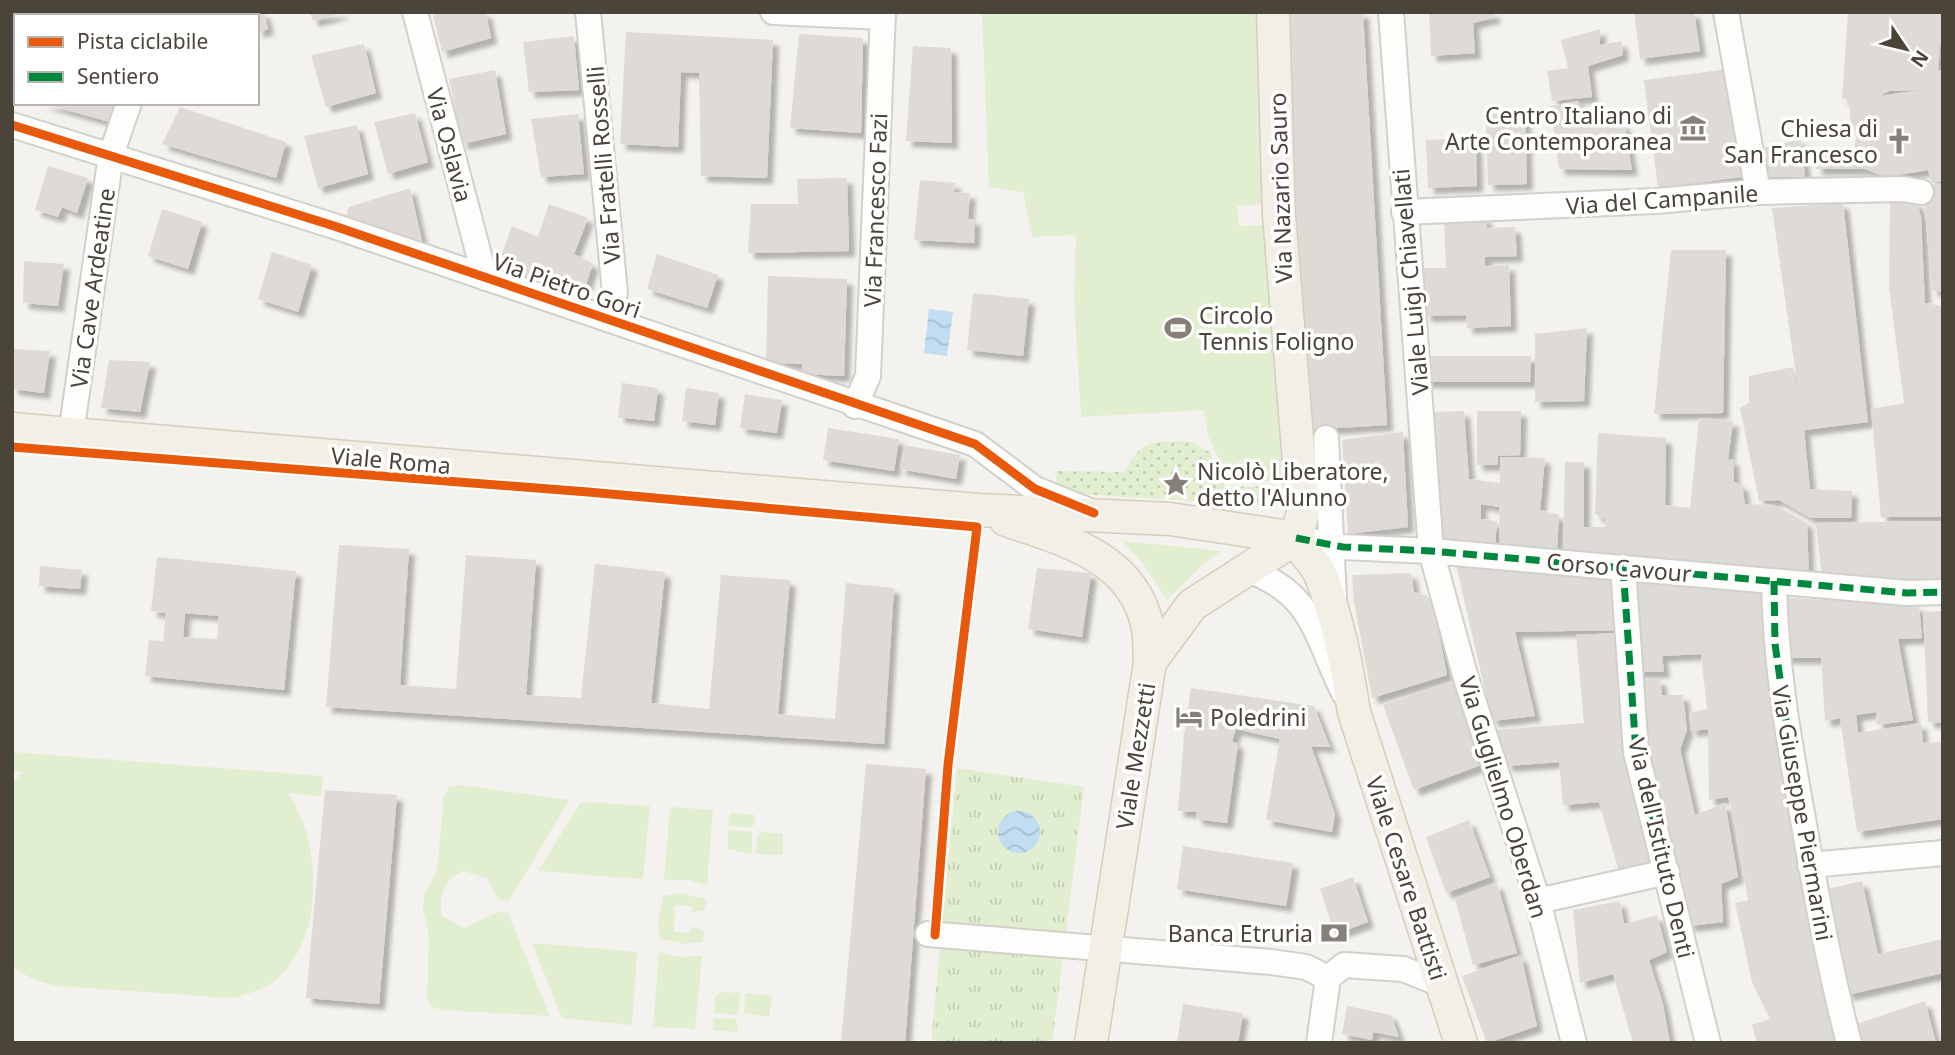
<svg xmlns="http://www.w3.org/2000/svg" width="1955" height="1055" font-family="'Noto Sans',sans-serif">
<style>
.grass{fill:#e1eecf}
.park{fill:url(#park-tufts)}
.garden{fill:url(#garden-dots)}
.water{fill:url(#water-waves)}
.building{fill:#dedbd6;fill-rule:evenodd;filter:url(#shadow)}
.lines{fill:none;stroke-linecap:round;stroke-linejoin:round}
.minor-casing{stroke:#d2d0cb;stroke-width:28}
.major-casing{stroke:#d6cebb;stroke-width:35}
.minor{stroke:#fdfdfc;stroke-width:24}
.major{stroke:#f2efe6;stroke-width:32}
.quiet{stroke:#00873e;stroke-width:7;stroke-dasharray:14 7;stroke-linecap:butt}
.cycleway-casing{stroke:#fff;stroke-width:13}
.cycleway{stroke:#e8590c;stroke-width:9}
.labels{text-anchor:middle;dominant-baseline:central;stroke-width:7;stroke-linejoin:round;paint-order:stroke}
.poi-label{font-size:23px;fill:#4b4439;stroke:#fff;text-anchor:end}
.street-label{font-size:23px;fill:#4b4439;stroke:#fff}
</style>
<defs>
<pattern id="park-tufts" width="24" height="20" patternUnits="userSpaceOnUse" patternTransform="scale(1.75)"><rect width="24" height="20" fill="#e1eecf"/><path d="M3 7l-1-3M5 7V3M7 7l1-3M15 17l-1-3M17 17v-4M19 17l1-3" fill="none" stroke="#c3cdb2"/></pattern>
<pattern id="garden-dots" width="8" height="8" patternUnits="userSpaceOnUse" patternTransform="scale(1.75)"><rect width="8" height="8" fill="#e1eecf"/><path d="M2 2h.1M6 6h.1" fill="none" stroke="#c3cdb2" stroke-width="1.8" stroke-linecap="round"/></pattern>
<pattern id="water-waves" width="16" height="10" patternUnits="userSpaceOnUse" patternTransform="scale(1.75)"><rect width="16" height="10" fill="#c0ddf1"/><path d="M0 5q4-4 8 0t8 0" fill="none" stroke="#a6bfcf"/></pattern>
<filter id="shadow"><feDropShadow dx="6" dy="6" stdDeviation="2" flood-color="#0004"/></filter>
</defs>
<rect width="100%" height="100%" fill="#f4f2ee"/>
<path class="grass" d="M982 12H1263L1271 204 1237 206 1239 226 1273 225 1290 481 1229 482 1208 436 1204 410 1081 417 1074 298 1076 235 1032 237 1023 192 989 187Z
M1122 541 1222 551 1202 565 1167 600 1142 562Z
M12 752 323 776 321 796 288 793C323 843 326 946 270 984 257 992 244 995 229 998L57 986C41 982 24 978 12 964V783L23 772 12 770Z
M460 785 569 800 509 901 498 899 487 878 463 871C444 879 438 896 442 916L465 928 498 912 508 913 550 1016 442 1010 431 1007 427 998 429 936 423 908 424 895 437 871 444 796 449 787Z
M581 802 650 806 643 879 538 871Z
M670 807 713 810 707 885 689 880H664Z
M730 813 755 815 754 825 750 828 728 825Z
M728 830 752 832V854L728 849Z
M762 832 783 834V855L756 854 758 834Z
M680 893 706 899 705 910 691 913 692 906 675 905 674 932 690 933 691 926 704 931 703 942 686 944 660 939 658 922 663 896Z
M532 943 637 952 632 1025 562 1018Z
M659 952 677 957 702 956 695 1029 653 1027Z
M721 992 741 993 737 1015 714 1013 715 997Z
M745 993 772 996 769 1017 744 1013Z
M714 1018 736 1019 738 1032 713 1030Z"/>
<path class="park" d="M957 768 1084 787 1052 1043H931Z"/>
<path class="garden" d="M1189 441 1210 452 1225 487 1285 486 1287 506 1057 493 1056 471 1125 472C1140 438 1155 442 1189 441Z"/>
<path class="water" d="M929 309 953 312 947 356 924 353Z
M998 832a21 21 0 1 1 42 0a21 21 0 1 1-42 0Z"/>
<path class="building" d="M210 12H264L268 29 257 32V16H211Z
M310 12H343V13L313 21Z
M445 12H486L491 38 442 52 433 15Z
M1288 12H1363L1387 425 1306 430Z
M1429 12H1494L1495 17 1473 23 1475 53 1431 56Z
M1634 12H1694L1700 51 1640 59Z
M1848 12H1943L1938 70H1943V182H1931L1928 170 1885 177 1865 169H1816V153L1854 150 1857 133 1873 123 1851 128 1849 100 1842 98ZM1921 90 1879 96 1889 91Z
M1600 29V45L1621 41 1623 55 1588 66 1592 97 1552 101 1547 71 1568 68 1561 40Z
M626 32 773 40 767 178 701 176 699 73 681 72 678 147 620 144Z
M799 34 863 38 861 133 790 128Z
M574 36 579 90 529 92 523 42Z
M364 44 376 93 326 107 311 55Z
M913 46 951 48 952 143 906 141Z
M1728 69 1742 177 1658 188 1644 80Z
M495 70 506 134 462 144 449 79Z
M1578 101 1580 114 1592 111 1596 126 1624 123 1632 170 1559 169 1550 106Z
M42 103H120L113 123Z
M180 107 286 142 276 178 162 144Z
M415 113 428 162 388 174 374 122Z
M1525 113 1527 184 1488 185 1486 114Z
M578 114 584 174 541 177 531 119Z
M357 125 368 174 318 188 304 136Z
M1476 138 1477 186 1428 188 1426 140Z
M1801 139 1805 177H1765L1763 148Z
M48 166 88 178 77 213 62 207 58 217 35 210Z
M847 178 849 251 748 253 751 204H798L797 179Z
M920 180 955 183 954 192 970 193 968 219H975L974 243 914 240Z
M1943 183V292L1932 290 1923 185Z
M410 188 423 245 344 221 349 207Z
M1890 200 1917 202 1921 217 1925 303 1943 306V517H1881L1871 409 1904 403 1889 287Z
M1843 203 1868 422 1804 430 1810 489 1852 491 1851 518H1811L1779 500 1759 501 1740 408 1749 403V376L1793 367 1799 397 1772 208Z
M549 204 588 218 574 254 593 264 580 302 494 276 512 226 538 237Z
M162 209 202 222 188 269 148 256Z
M1486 217 1487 228 1515 227 1517 256 1485 257V266L1509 265 1511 326 1467 328 1466 315 1425 316 1423 268H1446L1444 220Z
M1671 250H1726L1723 413 1654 414Z
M272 252 312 265 298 312 258 299Z
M657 254 718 275 707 308 647 289Z
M24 261 64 264 58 306 23 303Z
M768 276 847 279 844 376 802 374V364L766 363Z
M973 293 1029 299 1023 356 967 350Z
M1587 328 1584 401 1535 402V334Z
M12 349 50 351 44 393 12 389Z
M1425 356H1531L1530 382H1425Z
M109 360 150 362 140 412 101 408Z
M622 383 658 388 654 421 618 417Z
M686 388 719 393 715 425 682 421Z
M745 394 782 400 777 433 740 428Z
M1464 411 1469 479 1500 483V457L1545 458 1540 510 1559 515 1557 549 1500 544 1499 507 1481 504V519L1497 521 1495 546 1438 542 1434 412Z
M1477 411H1521L1520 455 1498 456 1497 465H1477Z
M1699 418 1733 421 1728 460 1733 459 1734 482 1742 485 1745 504 1774 505 1807 523 1809 578 1563 555 1565 462H1584V527H1605L1606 520 1595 514 1598 433 1666 438 1665 505 1690 508Z
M828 428 899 439 894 471 823 460Z
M1403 432 1408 527 1348 534 1342 440Z
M904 445 960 455 956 479 900 469Z
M1943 521V579L1822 578 1816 523Z
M339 545 409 549 400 685 456 689 466 555 536 560 526 695 581 698 595 564 665 572 651 703 709 709 721 575 790 580 778 714 835 719 846 583 894 588 884 744 326 707Z
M157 557 296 571 284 690 145 676 149 640 163 641 166 613 151 611ZM185 613 219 616 217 639 183 637Z
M1456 565 1615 579 1620 630 1515 632 1535 716 1492 721Z
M40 566 82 570 80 589 39 586Z
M1037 568 1091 573 1082 637 1028 629Z
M1411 573 1414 592 1427 596 1434 608 1447 675 1372 698 1354 602 1352 575Z
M1627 578 1766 590 1842 1043H1757L1752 1025 1770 1019 1752 982 1735 903 1748 900 1736 827 1728 797 1709 800 1708 729 1691 731 1689 713 1707 709 1701 654 1662 656 1664 672H1636Z
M1779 597 1919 606 1922 638 1898 639 1913 720 1877 725 1876 712 1856 715 1858 733 1921 723 1923 743 1943 742V819L1857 832 1840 718 1825 721 1821 658H1782Z
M1943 611V723L1928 722 1923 612Z
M1619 633 1659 869 1619 872 1599 802 1563 805 1559 762 1507 766 1497 730 1584 723 1576 635Z
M1660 679 1662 695H1683L1687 730 1680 749 1695 815 1725 803 1738 877 1721 884 1723 922 1689 926 1640 752 1634 680Z
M1456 680 1481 765 1414 790 1383 705Z
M1191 688 1314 706 1330 747 1311 746 1335 814 1332 832 1266 820 1280 739 1236 729 1232 741 1238 744 1227 823 1197 819 1196 812 1178 811 1184 735Z
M866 764 926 769 905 1043H841Z
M325 790 397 795 379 1004 306 998Z
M1469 820 1490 877 1446 893 1426 837Z
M1183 846 1293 863 1286 906 1177 889Z
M1353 877 1368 922 1335 934 1320 889Z
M1862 881 1878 954 1943 939V973L1847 995 1823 890Z
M1497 883 1517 953 1473 965 1455 899Z
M1620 901 1624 924 1657 915 1667 952 1649 960 1663 1004 1670 1043H1633L1613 974 1580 983 1573 910Z
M1521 955 1537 1026 1487 1043 1462 976Z
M1925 1001 1936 1043H1859L1854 1025Z
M1183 1004 1243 1013 1238 1043H1177Z
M1347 1006 1391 1015 1399 1037 1373 1032 1372 1040 1342 1034Z"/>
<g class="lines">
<g class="minor-casing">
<path id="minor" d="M157 12 158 16
M415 12 485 278
M588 12 615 293 607 318
M773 12 883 17
M1391 12 1431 551 1465 675 1538 901 1574 1043
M1726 12 1758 192
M12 125 334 226 975 444 1035 489 1087 510
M1404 212 1656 201 1758 192 1903 189 1921 192
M855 406 868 376 883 12
M71 434 111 155 129 103
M1326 438 1334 598
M1296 538 1343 547 1431 551 1907 593 1943 592
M1623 567 1636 752 1708 1043
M1246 569C1314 594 1314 633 1344 693
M1774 581C1775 660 1788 736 1802 813 1815 890 1829 967 1849 1043
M1810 865 1943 853
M1538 901 1667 872
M928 934 1271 962 1306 967 1328 978
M1328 978 1344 965 1403 969 1441 984
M1319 1043 1328 978"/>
</g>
<g class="major-casing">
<path id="major" d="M1273 12 1279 214 1303 512 1296 538C1301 551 1314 561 1320 574 1338 618 1347 666 1354 712L1461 1043
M12 429 979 510 1170 519 1296 538
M1006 520C1063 539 1132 557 1147 624 1150 636 1149 650 1150 662
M1091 1043 1150 662 1192 605 1296 538"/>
</g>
<use href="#minor" class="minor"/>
<use href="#major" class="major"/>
<path class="quiet" d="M1296 538 1343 547 1431 551 1907 593 1943 592
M1623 567 1636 752 1667 872
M1774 581 1775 644 1788 734"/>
<g class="cycleway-casing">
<path id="cycleway" d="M12 125 334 226 975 444 1035 489 1094 513
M12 447 588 492 977 527 948 765 935 935"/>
</g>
<use href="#cycleway" class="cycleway"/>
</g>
<defs>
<g id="museum-bare" transform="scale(2.1)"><path d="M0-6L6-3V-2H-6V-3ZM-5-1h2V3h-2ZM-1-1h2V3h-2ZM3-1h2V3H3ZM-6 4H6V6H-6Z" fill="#868178" stroke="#fff" stroke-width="2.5" paint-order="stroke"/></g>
<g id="church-bare" transform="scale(2.1)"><path d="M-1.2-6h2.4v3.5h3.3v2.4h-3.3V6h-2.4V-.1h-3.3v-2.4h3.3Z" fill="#868178" stroke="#fff" stroke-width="2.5" paint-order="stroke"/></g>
<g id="stadium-bare" transform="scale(2.1)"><path d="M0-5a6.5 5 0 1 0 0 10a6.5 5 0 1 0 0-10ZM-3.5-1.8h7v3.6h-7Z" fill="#868178" stroke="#fff" stroke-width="2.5" paint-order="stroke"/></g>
<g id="sight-bare" transform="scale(2.1)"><path d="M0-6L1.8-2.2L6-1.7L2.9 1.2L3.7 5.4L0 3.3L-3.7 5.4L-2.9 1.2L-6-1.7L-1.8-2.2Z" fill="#868178" stroke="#fff" stroke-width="2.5" paint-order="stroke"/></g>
<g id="hotel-bare" transform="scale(2.1)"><path d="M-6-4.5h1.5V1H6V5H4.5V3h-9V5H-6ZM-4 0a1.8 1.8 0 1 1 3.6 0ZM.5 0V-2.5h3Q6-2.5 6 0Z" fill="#868178" stroke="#fff" stroke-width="2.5" paint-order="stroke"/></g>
<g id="bank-bare" transform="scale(2.1)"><path d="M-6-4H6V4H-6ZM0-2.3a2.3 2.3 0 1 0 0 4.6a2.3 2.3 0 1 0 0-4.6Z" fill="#868178" stroke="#fff" stroke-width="2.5" paint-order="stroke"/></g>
</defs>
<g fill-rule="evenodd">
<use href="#museum-bare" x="1693" y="128"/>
<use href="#church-bare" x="1899" y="141"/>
<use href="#stadium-bare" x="1178" y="328"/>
<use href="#sight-bare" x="1176" y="484"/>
<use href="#hotel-bare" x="1189" y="717"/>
<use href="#bank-bare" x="1334" y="933"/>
</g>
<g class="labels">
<g class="poi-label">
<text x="1672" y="115">Centro Italiano di<tspan x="1672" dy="26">Arte Contemporanea</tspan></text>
<text x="1878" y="128">Chiesa di<tspan x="1878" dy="26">San Francesco</tspan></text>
<text x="1199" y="315" text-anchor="start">Circolo<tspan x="1199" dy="26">Tennis Foligno</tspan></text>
<text x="1197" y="471" text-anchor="start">Nicolò Liberatore,<tspan x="1197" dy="26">detto l'Alunno</tspan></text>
<text x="1210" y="717" text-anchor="start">Poledrini</text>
<text x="1313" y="933">Banca Etruria</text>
</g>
<g class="street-label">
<text transform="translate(450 145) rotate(75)">Via Oslavia</text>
<text transform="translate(603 165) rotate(-95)">Via Fratelli Rosselli</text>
<text transform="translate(1280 188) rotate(-92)">Via Nazario Sauro</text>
<text transform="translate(1662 199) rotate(-4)">Via del Campanile</text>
<text transform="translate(875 210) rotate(-88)">Via Francesco Fazi</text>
<text transform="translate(1410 282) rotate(-95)">Viale Luigi Chiavellati</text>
<text transform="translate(567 285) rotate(19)">Via Pietro Gori</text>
<text transform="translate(92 288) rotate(-82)">Via Cave Ardeatine</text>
<text transform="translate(391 460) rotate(5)">Viale Roma</text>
<text transform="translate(1619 567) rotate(5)">Corso Cavour</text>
<text transform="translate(1135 756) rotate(-81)">Viale Mezzetti</text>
<text transform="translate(1504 797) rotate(73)">Via Guglielmo Oberdan</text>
<text transform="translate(1803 813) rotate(80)">Via Giuseppe Piermarini</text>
<text transform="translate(1662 848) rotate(77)">Via dell'Istituto Denti</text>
<text transform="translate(1407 878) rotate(72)">Viale Cesare Battisti</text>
</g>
</g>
<rect width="1955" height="1055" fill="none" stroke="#4b4439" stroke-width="28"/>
<rect x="14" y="14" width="245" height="91" fill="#ffffff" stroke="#b7b4b0" stroke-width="2"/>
<rect x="28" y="37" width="35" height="10" fill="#e8590c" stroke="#b7b4b0" stroke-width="2"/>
<text x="77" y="49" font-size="21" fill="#4b4439">Pista ciclabile</text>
<rect x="28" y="72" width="35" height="10" fill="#00873e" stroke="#b7b4b0" stroke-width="2"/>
<text x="77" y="84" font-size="21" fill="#4b4439">Sentiero</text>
<g transform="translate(1906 49) rotate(125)" stroke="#ffffff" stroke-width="5" paint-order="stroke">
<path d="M0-5L12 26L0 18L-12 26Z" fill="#4b4439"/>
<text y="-10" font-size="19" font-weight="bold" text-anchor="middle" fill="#4b4439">N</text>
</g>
</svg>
